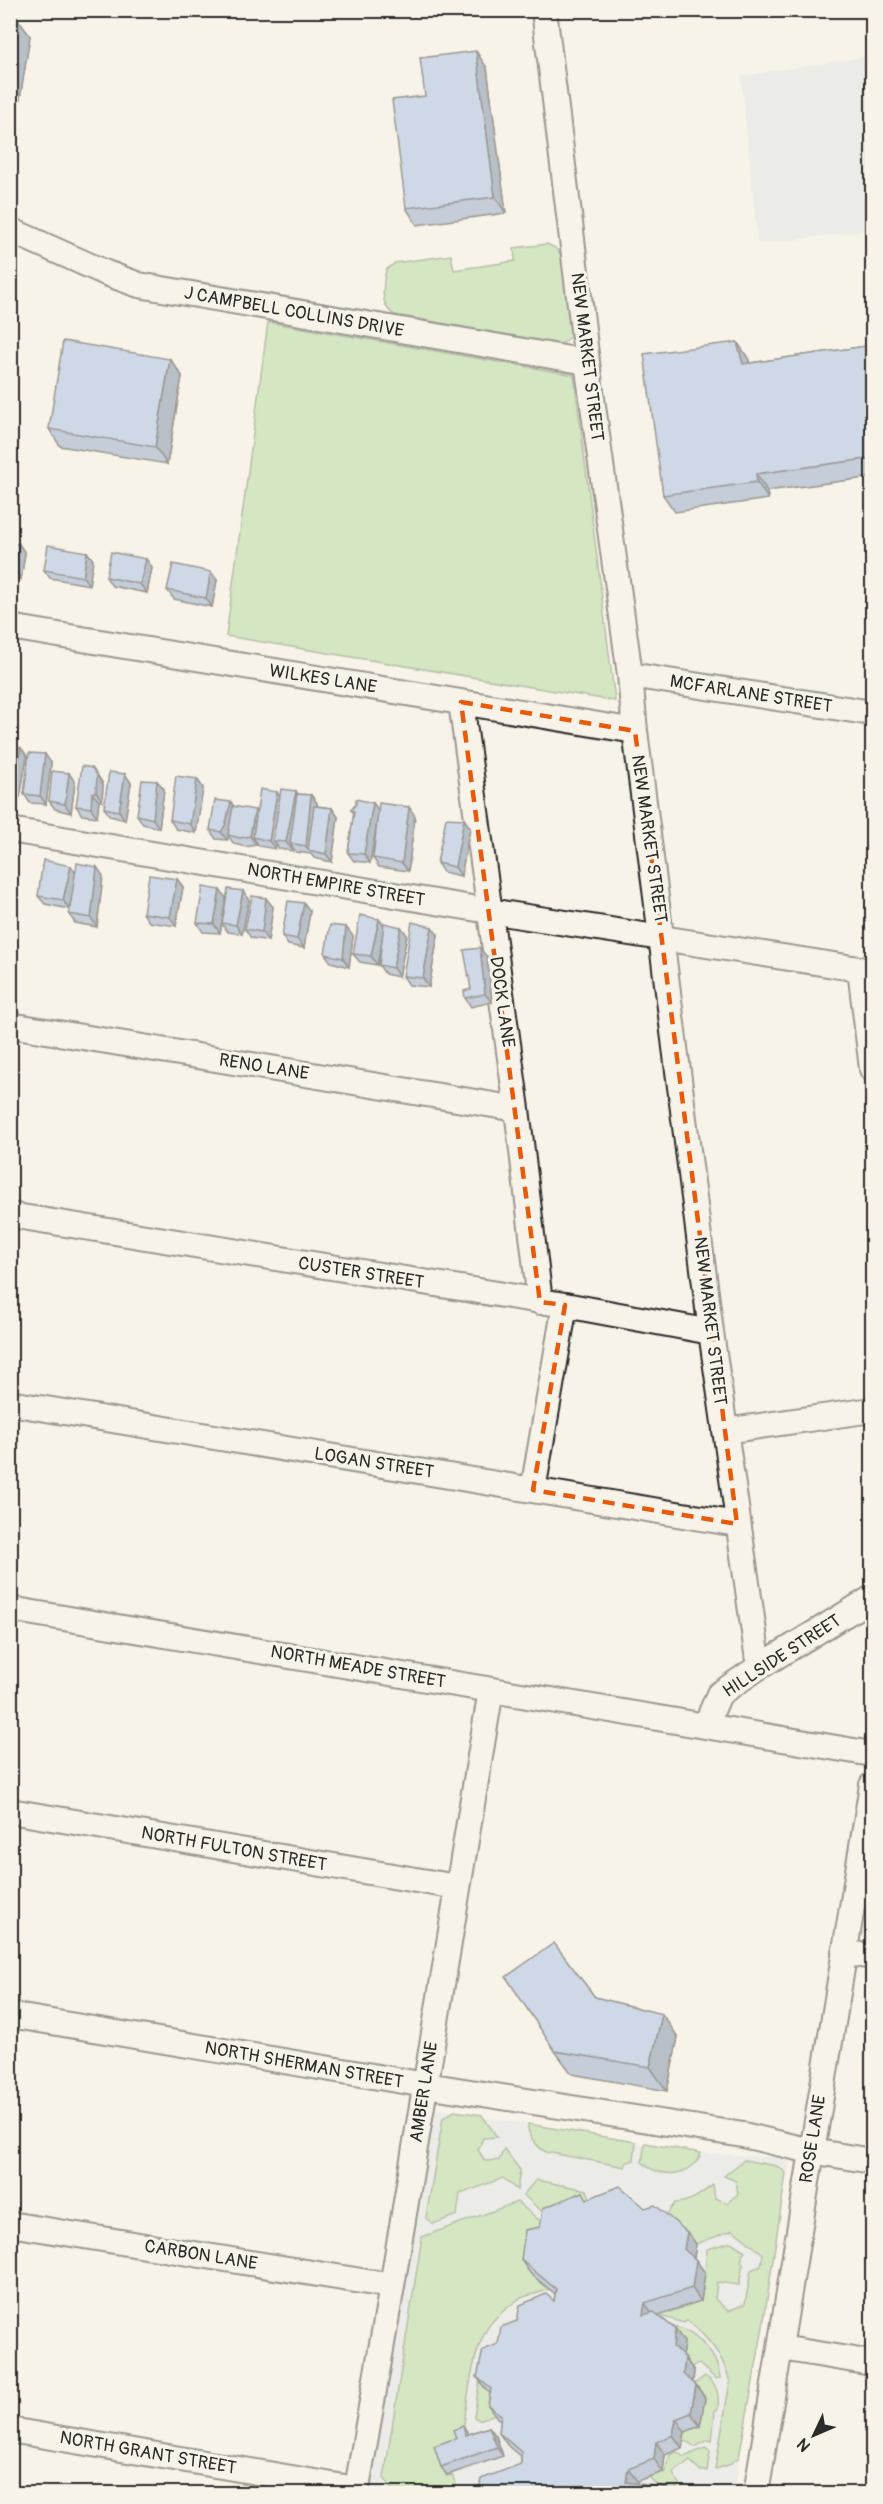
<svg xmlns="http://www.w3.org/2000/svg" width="883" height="2504" font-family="Pangolin,sans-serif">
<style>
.built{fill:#dce2e7}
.green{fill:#abd795;stroke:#6b8160;stroke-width:1.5}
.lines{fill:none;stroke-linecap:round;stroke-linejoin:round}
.minor-casing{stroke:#2b2b2b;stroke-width:28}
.minor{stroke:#f7f3e8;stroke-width:24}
.wall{fill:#879fc5;stroke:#2b2b2b;stroke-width:1.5}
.shaded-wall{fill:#6e82a0;stroke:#2b2b2b;stroke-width:1.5}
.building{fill:#9db9e5;stroke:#2b2b2b;stroke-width:1.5}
.marked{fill:none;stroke:#e8590c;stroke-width:4.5;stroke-dasharray:12 8;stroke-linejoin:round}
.labels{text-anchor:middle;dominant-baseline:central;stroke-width:6;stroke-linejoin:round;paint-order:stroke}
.street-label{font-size:18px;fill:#2b2b2b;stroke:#f7f3e8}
</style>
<rect width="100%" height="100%" fill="#f7f3e8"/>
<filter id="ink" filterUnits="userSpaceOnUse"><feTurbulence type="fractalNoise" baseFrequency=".0167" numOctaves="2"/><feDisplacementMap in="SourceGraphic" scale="12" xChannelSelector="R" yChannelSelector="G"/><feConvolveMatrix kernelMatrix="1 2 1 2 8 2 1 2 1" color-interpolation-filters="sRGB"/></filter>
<g filter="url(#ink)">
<path class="built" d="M872 56V230L758 244 741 76Z
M425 2105 451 2112 701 2153 790 2158 734 2493 360 2494Z"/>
<path class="green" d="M547 244 555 248 564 257 574 333 566 341 561 344 395 315C379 307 383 285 386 270L395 263 451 255 454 270 515 261 514 248Z
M268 322 574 375 615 701 226 636Z
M454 2111 482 2115 497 2137 483 2138 478 2150 485 2161 499 2160 504 2149 520 2170 517 2190 503 2178 460 2194 457 2215 433 2224 426 2218 443 2118Z
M528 2124 636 2142 634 2160 626 2163 625 2167 546 2152C537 2147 527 2135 528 2124Z
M645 2143 701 2153C692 2178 659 2179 642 2162Z
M744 2160 777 2166 786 2173 762 2333 739 2457 728 2465 715 2469 730 2382C723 2354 708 2338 687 2320L684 2323 660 2316 691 2304 705 2273 707 2249 731 2242 745 2251 743 2253 741 2262 743 2264 739 2285 717 2282 715 2299 728 2311 745 2304 751 2270 761 2266 763 2254 733 2230 696 2244 664 2218 675 2203C691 2202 700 2195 713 2185L715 2198 727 2203 738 2194 736 2181 724 2176Z
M536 2180 587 2190 592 2205 552 2220 523 2195Z
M517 2202 545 2225 530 2273 549 2289C539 2294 528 2294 519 2299 509 2306 499 2314 491 2323 470 2350 466 2414 461 2448L440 2455 446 2476 452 2475 456 2484 451 2493H415L392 2490 384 2478 422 2237Z
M663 2325C690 2326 717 2350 720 2378L716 2379 699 2364 690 2367 682 2360Z
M705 2376C718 2385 719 2394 718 2409L715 2411 712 2441 708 2440 695 2447 683 2439 685 2432 700 2426 692 2386Z
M480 2378 500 2402 493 2415 479 2420 474 2417Z
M705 2448 710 2451 707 2471H701L690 2461 673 2473 679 2484 677 2488 657 2485 649 2477 665 2472 670 2455 677 2452 684 2457Z"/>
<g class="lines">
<g class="minor-casing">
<path id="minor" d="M544 10 587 362 630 675 635 731 711 1332 759 1667
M10 230 106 273 139 285 587 362
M10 627 635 731
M630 675 872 713
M461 702 517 1109 540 1302
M10 830 489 911 872 971
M860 969 872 1069
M10 1025 517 1109
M10 1215 565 1305 711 1332
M10 1403 737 1524
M725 1431 872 1410
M533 1490 565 1305
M10 1609 872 1754
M706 1725 719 1694 759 1667 872 1598
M10 1811 457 1887
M844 1952 872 1957
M10 2015 426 2085 743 2135 811 2151 872 2161
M10 2224 392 2286
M781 2348 872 2363
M10 2430 356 2489
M356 2494 392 2286 491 1690
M756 2494 872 1785"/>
</g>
<use href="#minor" class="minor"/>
</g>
<path class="wall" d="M10 18 18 20 30 36 16 123 10 122Z
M487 68 506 213 417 225 406 208Z
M737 342 748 358 750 363 873 345V477L767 491 768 499 675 512 663 495Z
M170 359 182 376 167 464 60 446 49 429Z
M10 543 25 553 21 579 10 577Z
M87 552 93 560 89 585 50 578 44 570Z
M146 559 152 568 147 593 112 586 106 577Z
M217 580 212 607 174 599 167 590Z
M10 746 21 748 27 756 20 797 10 796Z
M51 763 46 804 30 803 24 794Z
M125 774 131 783 125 820 110 816 104 808Z
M98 776 103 784 102 801H99L97 817 82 815 76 806Z
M197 779 203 788 196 833 176 829 170 820Z
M157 781 164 789 159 828 143 824 137 815Z
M75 782 71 813 55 809 49 801Z
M296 791 297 794 311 795 317 803V806L332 808 338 817 332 862 314 858 311 854 296 852 293 848V851L279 849 276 844 275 849 259 846 257 843 256 845 246 847 234 844 229 837 227 840 216 839 210 830 231 802 233 806 257 813 280 796Z
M373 803 378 810 415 816 408 871 379 867 373 858 376 827 370 863 354 861 348 853 354 813 351 810Z
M464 819 470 828 461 876 443 872 437 863Z
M71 866 76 873 103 876 97 927 75 923 69 914 72 894 69 909 45 904 38 896Z
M177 879 183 887 176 926 149 922 143 913Z
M226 898 249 900 242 934 228 932 222 924 220 933 203 932 197 923Z
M273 907 268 941 251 938 245 929Z
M310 911 304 948 288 945 282 936Z
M384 925 401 927 407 935 399 977 385 974 379 965 381 947 377 965 360 962 353 954Z
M438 935 429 987 409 985 403 976Z
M353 936 349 967 331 962 325 954Z
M487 957 492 1002 471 1007 465 998 471 989Z
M595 1997 678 2037 667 2091 572 2074 555 2051Z
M588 2199 645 2208 687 2232 696 2244 694 2258 705 2273 701 2301 658 2315 675 2329 684 2342 682 2355 685 2358 694 2371 693 2382 696 2385 705 2398 700 2426 685 2432 682 2448 665 2455 663 2472 637 2481V2483L521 2464V2457L508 2446 499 2433 501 2420 497 2418 488 2405 490 2393 486 2390 477 2377 498 2344 517 2321 554 2301 555 2294 530 2273 521 2260 540 2227Z
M463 2426 469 2434 489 2427 496 2436 503 2456 447 2475 441 2467 456 2438Z"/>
<path class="shaded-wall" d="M18 20 30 36 16 123 10 116V66Z
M476 51 487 68 506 213 495 197Z
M737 342 748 358 754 380 743 364Z
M170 359 182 376 167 464 155 447Z
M756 474 767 491 768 499 757 482Z
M19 544 25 553 21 579 15 570Z
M87 552 93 560 89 585 83 577Z
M146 559 152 568 147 593 140 584Z
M211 572 217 580 212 607 206 598Z
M21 748 27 756 20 797 14 789Z
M45 754 51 763 46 804 40 796Z
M92 768 103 784 102 801 96 792Z
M69 773 75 782 71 813 65 804Z
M125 774 131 783 125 820 119 811Z
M197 779 203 788 196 833 190 824Z
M157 781 164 789 159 828 153 819Z
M296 791 302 800 290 843 293 848V851L286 842Z
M277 792 283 801 273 841 276 844 275 849 269 841Z
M92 793 99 801 97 817 91 808Z
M311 795 317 803 312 851 308 850 306 846Z
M231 802 237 811 228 835 229 837 227 840 221 832Z
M373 803 379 811 370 863 364 854Z
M409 807 415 816 408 871 402 863Z
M332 808 338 817 332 862 326 854Z
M255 810 261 818 253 837 257 843 256 845 250 836Z
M464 819 470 828 461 876 455 867Z
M71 866 77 875 69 909 63 900Z
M97 867 103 876 97 927 91 918Z
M177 879 183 887 176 926 170 917Z
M220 890 226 898 220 933 214 924Z
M243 891 249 900 242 934 236 925Z
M266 898 273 907 268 941 262 932Z
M304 903 310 911 304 948 297 939Z
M379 919 385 927 377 965 371 956Z
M346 927 353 936 349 967 343 958Z
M401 927 407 935 399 977 393 968Z
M432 927 438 935 429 987 423 978Z
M480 948 487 957 492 1002 485 994Z
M662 2014 678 2037 667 2091 650 2067Z
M687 2232 696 2244 693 2262 684 2249Z
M696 2260 705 2273 701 2301 692 2288Z
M645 2303 654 2316 643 2315Z
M675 2329 684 2342 682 2360 673 2347Z
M685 2358 694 2371 692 2386 683 2374Z
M696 2385 705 2398 700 2426 691 2413Z
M676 2419 685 2432 682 2448 673 2435Z
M489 2427 496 2436 503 2456 497 2447Z
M656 2442 665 2455 663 2472 654 2459Z
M628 2469 637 2481 635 2493 626 2482Z
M667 2488 671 2493H666Z"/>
<path class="building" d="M10 18 18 20 10 66Z
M476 51 495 197 406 208 392 100 425 96 420 58Z
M63 341 170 359 155 447 49 429Z
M737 342 743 364 873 345V458L756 474 757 482 663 495 644 354Z
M10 543 19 544 15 570 10 569Z
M48 545 87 552 83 577 44 570Z
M111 552 146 559 140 584 106 577Z
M173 564 211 572 206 598 167 590Z
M10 746 21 748 14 789 10 788Z
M29 753 45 754 40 796 24 794Z
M82 766 92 768 97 775 96 792 92 793 91 808 76 806Z
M52 771 69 773 65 804 49 801Z
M109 772 125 774 119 811 104 808Z
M176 776 197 779 190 824 170 820Z
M142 780 157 781 153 819 137 815Z
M260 789 277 792 269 841 253 837Z
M281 789 296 791 286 842 273 841Z
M297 794 311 795 306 846 290 843Z
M356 799 373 803 364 854 348 853 354 811 351 810 356 804Z
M215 800 231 802 225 826 221 832 210 830Z
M379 803 409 807 402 863 373 858Z
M233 806 255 810 250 836 240 838 228 835Z
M314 806 332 808 326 854 308 850Z
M446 818 464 819 455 867 437 863Z
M43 860 71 866 63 900 38 896Z
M77 863 97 867 91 918 69 914Z
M149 875 177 879 170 917 143 913Z
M203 887 220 890 214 924 197 923Z
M228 889 243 891 236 925 222 923Z
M252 896 266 898 262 932 245 929Z
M288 901 304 903 297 939 282 936Z
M360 915 379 919 371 956 353 954Z
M412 922 432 927 423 978 403 976Z
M384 923 401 927 393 968 379 965Z
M330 925 346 927 343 958 325 954Z
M480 948 485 994 465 998 464 991 471 989 464 950Z
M554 1943 595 1997 662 2014 650 2067 555 2051 506 1977Z
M620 2186 645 2208 655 2205 687 2232 684 2249 696 2260 692 2288 645 2303 643 2315 654 2312 675 2329 673 2347 685 2358 683 2374 696 2385 691 2413 676 2419 673 2435 656 2442 654 2459 628 2469 626 2482 667 2488 666 2493H478L481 2479 521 2464V2452L499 2433 501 2415 488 2405 491 2389 477 2377 483 2350 498 2344 501 2327 517 2321 520 2305 546 2294 554 2301 556 2289 521 2260 525 2230 540 2227 543 2208 583 2192 587 2199Z
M463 2426 466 2435 489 2427 497 2447 441 2467 434 2446 456 2438 453 2430Z"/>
</g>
<path d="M0 0H883V2504H0ZM461 702 635 731 737 1524 533 1490 565 1305 540 1302Z" fill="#f7f3e8" fill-opacity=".55" fill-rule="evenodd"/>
<path class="marked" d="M461 702 635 731 737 1524 533 1490 565 1305 540 1302Z"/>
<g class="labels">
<g class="street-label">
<text transform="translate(294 312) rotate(10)">J CAMPBELL COLLINS DRIVE</text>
<text transform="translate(587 357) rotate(83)">NEW MARKET STREET</text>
<text transform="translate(323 679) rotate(9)">WILKES LANE</text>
<text transform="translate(751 694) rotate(9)">MCFARLANE STREET</text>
<text transform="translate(649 839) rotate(82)">NEW MARKET STREET</text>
<text transform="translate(336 885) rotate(10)">NORTH EMPIRE STREET</text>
<text transform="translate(502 1002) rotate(82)">DOCK LANE</text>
<text transform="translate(264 1067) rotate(9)">RENO LANE</text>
<text transform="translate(361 1273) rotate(9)">CUSTER STREET</text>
<text transform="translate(710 1321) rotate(83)">NEW MARKET STREET</text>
<text transform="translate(374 1463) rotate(9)">LOGAN STREET</text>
<text transform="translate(782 1656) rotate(-33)">HILLSIDE STREET</text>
<text transform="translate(358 1667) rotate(10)">NORTH MEADE STREET</text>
<text transform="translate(234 1849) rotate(10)">NORTH FULTON STREET</text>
<text transform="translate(304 2065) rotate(10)">NORTH SHERMAN STREET</text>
<text transform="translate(424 2092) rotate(-81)">AMBER LANE</text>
<text transform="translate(813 2139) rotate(-81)">ROSE LANE</text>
<text transform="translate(201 2255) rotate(9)">CARBON LANE</text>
<text transform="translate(148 2453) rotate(10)">NORTH GRANT STREET</text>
</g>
</g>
<rect width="883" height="2504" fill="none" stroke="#f7f3e8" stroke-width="36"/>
<rect x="18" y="18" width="847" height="2468" fill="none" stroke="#2b2b2b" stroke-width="2" filter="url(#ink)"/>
<g transform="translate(814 2435) rotate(226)" stroke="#f7f3e8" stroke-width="4.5" paint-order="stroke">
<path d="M0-4.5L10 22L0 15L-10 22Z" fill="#2b2b2b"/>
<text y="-9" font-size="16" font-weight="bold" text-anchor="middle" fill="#2b2b2b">N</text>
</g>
</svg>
